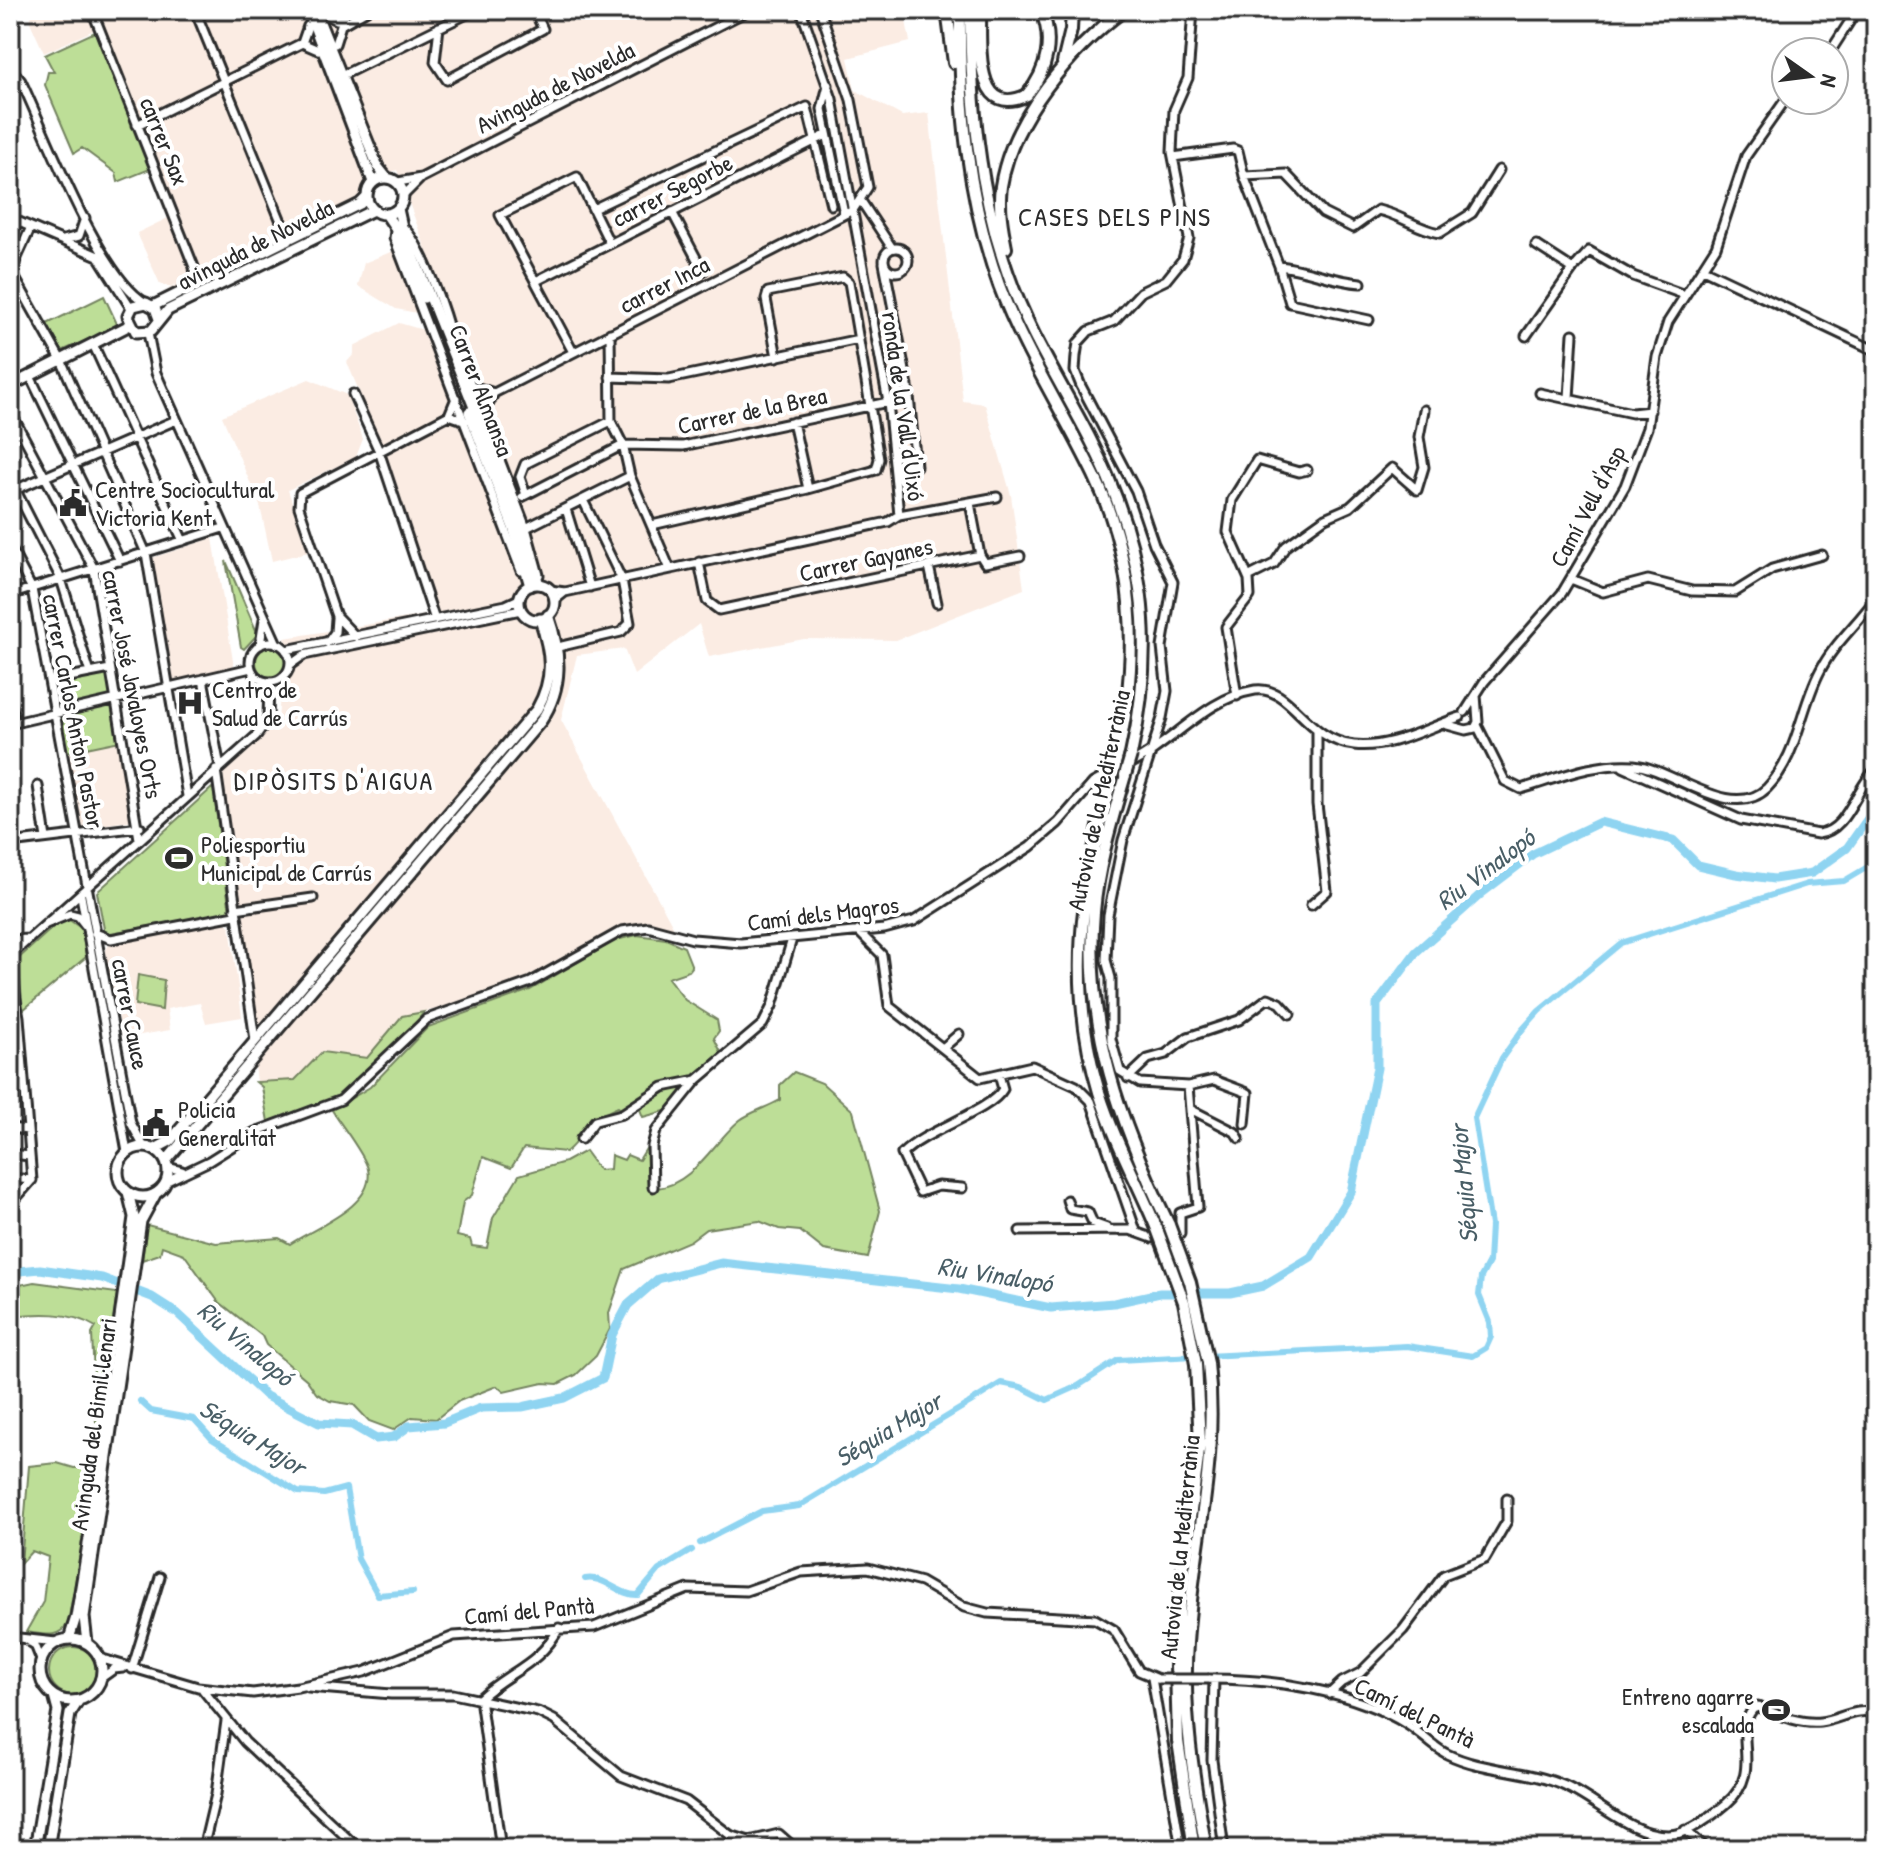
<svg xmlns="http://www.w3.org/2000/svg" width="1886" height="1859" font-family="'Patrick Hand',sans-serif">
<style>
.built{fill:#fbece3}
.green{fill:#bdde97;stroke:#748461;stroke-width:2}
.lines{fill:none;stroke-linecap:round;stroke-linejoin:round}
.canal{stroke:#8fd4f1;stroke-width:6}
.river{stroke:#8fd4f1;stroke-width:9}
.minor-casing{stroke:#2b2b2b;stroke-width:13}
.major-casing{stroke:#2b2b2b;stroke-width:15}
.highway-casing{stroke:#2b2b2b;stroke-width:16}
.minor{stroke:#fff;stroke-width:7}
.major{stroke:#fff;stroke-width:9}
.highway{stroke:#fff;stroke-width:10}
.minor-bridge-casing{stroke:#2b2b2b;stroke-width:13;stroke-linecap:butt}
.highway-bridge-casing{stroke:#2b2b2b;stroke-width:16;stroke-linecap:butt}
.minor-bridge{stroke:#fff;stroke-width:7}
.highway-bridge{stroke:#fff;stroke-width:10}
.labels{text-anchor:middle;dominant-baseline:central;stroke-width:8;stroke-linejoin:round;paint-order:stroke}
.street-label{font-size:24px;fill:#2b2b2b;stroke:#fff}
.poi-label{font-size:24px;fill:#2b2b2b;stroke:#fff;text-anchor:start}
.neighbourhood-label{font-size:26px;letter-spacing:2px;fill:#2b2b2b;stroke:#fff}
.water-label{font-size:26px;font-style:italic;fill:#495e66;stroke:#fff}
</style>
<rect width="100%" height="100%" fill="#fff"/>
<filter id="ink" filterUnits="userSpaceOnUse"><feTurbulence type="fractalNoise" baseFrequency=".0125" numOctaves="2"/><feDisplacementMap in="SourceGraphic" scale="16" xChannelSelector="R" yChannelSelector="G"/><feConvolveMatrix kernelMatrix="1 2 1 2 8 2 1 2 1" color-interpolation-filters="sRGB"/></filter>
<g filter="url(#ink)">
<path class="built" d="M33 10H904L910 42 848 58 855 90 902 116 929 113 963 401 985 404 1011 495 1024 589 896 640 804 639 709 657 699 624 634 675 624 649 577 655 561 720 674 928 640 923 618 927 531 977 457 1005 402 1016 367 1058 322 1053 295 1080 257 1082 220 776 278 722 280 693 296 667 285 638 437 613 383 453 482 403 397 170 365 181 357 202 159 307 155 299 178 283 170 287 160 284 137 233 170 217 94 30 44 53 30 22Z
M393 251V252L417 313 396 309 358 286 364 263Z
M399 323 423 330 451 399 448 409 381 445 347 362 354 354V346Z
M309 379 347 395 363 439 356 457 288 490 308 552 272 561 260 506 222 416Z
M213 538 234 667 172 682 152 558Z
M120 741 134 820 82 828 67 752Z
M224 921 230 926 242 1017 206 1023 200 1003 167 1009 170 1030 123 1038 107 962 106 950 110 943Z"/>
<path class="green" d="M95 32 150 169 118 182 116 173 82 148 74 153 45 85 48 72H54L45 55Z
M104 296 118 326 62 351 47 324Z
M226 561 256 630V636L244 649 241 647Z
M256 662a15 15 0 1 1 30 0a15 15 0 1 1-30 0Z
M108 672 113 698 57 710 52 683Z
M114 704 120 741 67 752 58 715Z
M213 787 230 912 105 934 97 892Z
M68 919 82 929 86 957 23 1010 18 959 61 920Z
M637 935 666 939 684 947 692 967 689 971 668 978 685 1000 717 1020 719 1031 714 1038 721 1052 672 1109 643 1117 639 1107 623 1112 618 1107C581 1123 590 1131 566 1152L524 1148 511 1168 483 1157 472 1195 463 1202 457 1236 470 1239 472 1246 487 1248 493 1218 519 1175 565 1162 585 1151 599 1170 610 1169 611 1155 624 1160 627 1155 639 1160 647 1147 655 1148 657 1188C693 1185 714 1141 740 1120 751 1112 768 1107 780 1100V1085L794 1072 822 1083 853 1111 880 1211 868 1258 824 1250 800 1231 779 1229 759 1221 706 1229 690 1241 624 1269 609 1313 610 1329 596 1356 576 1375 558 1384 543 1383 504 1392 497 1386 459 1401 436 1419 412 1417 393 1430 369 1421 354 1405 330 1401 316 1393 307 1380 266 1345 262 1336 218 1301 184 1254 162 1246 160 1254 142 1260 147 1225 216 1243 279 1238 290 1244C313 1228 376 1206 368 1169 365 1155 340 1124 332 1110L370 1087 428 1027 530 990 616 940Z
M138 975 164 980 162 1010 135 1005Z
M424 1012 389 1056 341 1096 268 1122 262 1087 256 1082 295 1080 322 1052 367 1058 402 1016Z
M34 1282 117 1293 99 1429 96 1422 92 1334 96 1327C70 1311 39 1313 10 1316V1287Z
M57 1463 74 1468 91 1467 88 1511 68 1623C58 1640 43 1634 26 1632L43 1602 48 1557 32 1551 21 1563 29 1466Z
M49 1671a24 24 0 1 1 48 0a24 24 0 1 1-48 0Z"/>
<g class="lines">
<path class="canal" d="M1206 1356 1407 1346 1473 1356 1486 1348 1491 1337 1490 1322 1479 1295 1481 1277 1489 1262 1491 1225 1474 1118 1502 1058 1522 1030 1539 1011 1621 943 1807 884 1844 881 1876 862
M140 1401 151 1411 194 1419 212 1439 298 1492 324 1494 346 1488 358 1559 378 1595 413 1592
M969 1403 1001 1383 1021 1387 1047 1400 1078 1386 1118 1360 1195 1356
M700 1543 762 1511 799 1506 966 1405
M585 1579C604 1575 619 1596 638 1595L659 1570 692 1550"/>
<path class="river" d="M10 1272 40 1269 102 1278 152 1297 177 1313 266 1396 319 1423 352 1425 376 1439 394 1437 409 1426 444 1423 481 1408 522 1407 564 1398 603 1378 612 1335 628 1305 658 1279 721 1263 959 1289 1051 1308 1114 1303 1160 1293H1230L1263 1286 1311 1257 1351 1192 1377 1068V1004L1416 952 1482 893 1533 854 1600 822 1673 840 1698 865 1736 874 1774 879 1812 873 1847 848 1876 807"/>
<g class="minor-casing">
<path id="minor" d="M92 10 194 267 196 285
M195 10 289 241
M323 13 337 20H347
M439 27 435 62 447 80 543 29 534 10
M302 43 318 50
M335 44 341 25 367 10
M1830 52 1857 10
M10 67 21 81C46 133 99 277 146 303
M347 73 475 10
M828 85 822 109 844 214
M10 96 18 77
M137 125 302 43 308 26
M1173 157 1233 149 1238 151 1244 176 1286 174 1323 213 1353 228 1378 210C1401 215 1417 229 1440 233L1472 213 1499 170
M1244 176 1279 266C1308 269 1332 281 1361 283
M398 182 421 178 749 10
M403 196 421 178
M861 201 892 248
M593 209 807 107 831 205
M672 212 703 271
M10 218 98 256 131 308
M402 227C418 235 449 319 451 339
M395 231 394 238 521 571
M64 240 79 236 85 218
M1536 245 1573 269 1589 251 1633 276 1685 295
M884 260a12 12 0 1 1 24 0a12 12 0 1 1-24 0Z
M884 263 908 386 916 466 897 471
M1279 266 1290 303 1369 320
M1703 269 1872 349
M11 271 61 360 146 553 187 796
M10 273 31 227
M536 281 826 135
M148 333 156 373 277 644
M610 333 611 421 623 445 630 476 670 569
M452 335 526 528 539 575
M1526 336 1573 269
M93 344 183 541
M573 352 500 215 577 177 610 244
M777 357 766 299 768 292 843 277 849 282 879 459 876 470 808 489 793 422
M30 376 120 561
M610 377 669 379 859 339
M472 386 494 393 484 413
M494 393 853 210 868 187 851 100 820 10
M1540 393 1632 413 1650 411
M353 394 379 451 435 620
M456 398 449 415 466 421
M1569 398 1573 334
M10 411 94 569 139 839
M623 445 683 446 888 402
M10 479 61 579 90 673
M10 492 176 420
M526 495 520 477 525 464 611 421
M522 497 623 445
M970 503 980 555
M566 509 590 587
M899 515 997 497
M652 525 808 489
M526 528 630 476
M10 547 32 589 131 1123 144 1147
M699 562 707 601 719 610 980 555 985 563 1020 556
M929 566 937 603
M1248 577 1274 564 1286 546 1325 518 1350 507 1392 468 1417 490 1424 467 1419 437 1424 410
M1571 579 1603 592 1648 580 1692 591 1735 592 1772 569 1822 555
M550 590 565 592 888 522 899 515 888 402 832 99 801 10
M10 595 223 528
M555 600 565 592
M356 637 336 616 299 507 300 493 449 415
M250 662a20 20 0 1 1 40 0a20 20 0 1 1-40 0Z
M327 643 335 632 336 618
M260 645 264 619
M558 647 621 632 630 623 622 580 583 500
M286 650 506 605 519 599
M290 665 304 655 521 610
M203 679 220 767
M49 681 110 669
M10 696 15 723
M1237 696 1226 627 1250 596 1249 579 1228 532 1232 500 1257 460 1299 472 1307 470
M1465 712 1484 682 1562 593 1625 486 1647 428 1657 357 1668 322 1716 247 1746 156 1786 99
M10 724 251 668
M1444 724 1466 730 1475 728 1478 722 1476 695
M1477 725 1505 781 1521 789C1558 778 1595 762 1634 765 1672 768 1732 823 1767 788 1798 756 1800 709 1820 671 1834 643 1858 624 1876 598
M1128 765C1172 744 1206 698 1255 690 1291 685 1305 740 1354 745 1391 749 1426 728 1460 717
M1623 767 1741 820 1818 834C1848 831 1855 788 1876 769
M216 770 255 1040
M38 786 46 838
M10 828 13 842
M10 843 140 827
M81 896 127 1152
M1311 905 1327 891 1317 804V732
M235 909 313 898
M46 924 256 736 268 719 269 682
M46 924 70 914 78 916 85 925
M858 931 882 955 889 1006 980 1078 1032 1066 1076 1086 1091 1101 1136 1231
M95 933 111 939 235 915
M10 940 29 939
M10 956 47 923
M10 965 19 1017 32 1180
M944 1047 959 1034
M1128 1078 1148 1059 1166 1054 1188 1037 1239 1020 1268 998 1280 1003 1290 1014
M1188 1086 1214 1080 1248 1093 1245 1124
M1190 1109 1235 1132 1239 1138
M10 1128 28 1130
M581 1139 595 1121 622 1114 663 1087 697 1080
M10 1154 30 1156
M168 1167 182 1171
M10 1178 32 1180
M167 1181 209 1161 255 1132 341 1100 427 1019 531 982 622 931 648 927 693 939 741 943 884 929 914 921 1030 847 1058 823 1093 783 1113 772
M653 1187 652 1146 656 1131 697 1080 763 1024 772 1006 792 939
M962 1188 938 1186 920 1192 902 1154C925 1130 990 1112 1003 1089L999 1075
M1067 1200 1070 1209 1088 1212 1093 1223 1107 1228
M10 1205 32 1180
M1020 1231 1130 1230 1152 1238 1180 1234V1213L1198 1207 1188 1086 1140 1083 1120 1071 1111 1039V978L1106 960 1108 915 1123 840 1162 718 1167 691 1162 647 1173 582 1154 544 1136 491 1081 386 1075 371 1076 356 1078 343 1089 331 1114 321 1141 292 1166 280 1183 259 1189 238 1172 152 1174 110 1188 78 1193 10
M10 1637 56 1642
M26 1639 35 1645 41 1660
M99 1658 198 1687 253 1693 298 1687 364 1672 454 1636 594 1627 688 1589 746 1591 801 1572 868 1568 921 1582 964 1607 987 1613 1095 1619 1114 1630 1139 1671 1158 1679
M132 1669 160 1577
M1152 1678 1181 1849
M100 1679 114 1669 123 1668
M1209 1679C1274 1679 1352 1690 1408 1725 1422 1734 1433 1747 1447 1754 1484 1772 1528 1769 1565 1786 1598 1801 1630 1835 1668 1835 1687 1835 1712 1816 1726 1804 1765 1770 1731 1736 1753 1709L1758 1707C1777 1714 1799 1724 1820 1722 1840 1720 1856 1706 1876 1714
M1214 1679 1212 1760 1224 1849
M308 1687 391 1694H453L538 1712 554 1720 621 1776 686 1801 730 1835 749 1841 779 1834 796 1849
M203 1690 245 1742 359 1849
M1329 1694 1342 1682 1360 1673 1403 1630 1444 1575 1485 1559 1507 1521V1499
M1685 1830 1707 1849
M203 1849 216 1794 226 1721
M501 1849 480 1698C506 1673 541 1664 559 1628"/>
</g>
<g class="major-casing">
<path id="major" d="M308 10 373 182
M315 10 378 167 386 177
M367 196a18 18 0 1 1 36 0a18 18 0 1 1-36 0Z
M398 209 402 227 495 460 539 584
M386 214 396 229 424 298
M153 306 360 204 367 197
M159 319 155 308 146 303 133 306 128 316 136 332 151 331 168 310 373 210
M10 386 130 325
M469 412 514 530 530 586
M519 602a18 18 0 1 1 36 0a18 18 0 1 1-36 0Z
M118 1172a25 25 0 1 1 50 0a25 25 0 1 1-50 0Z
M155 1149 170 1141 537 709C555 677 551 653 540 619
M166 1161 541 721C564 687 561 652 548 615
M69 1639 76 1617 91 1526 134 1217 128 1192
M40 1670a31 31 0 1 1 62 0a31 31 0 1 1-62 0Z
M87 1643 84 1617 141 1221 155 1195
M35 1849 58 1711 54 1696
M48 1849 70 1714 79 1700"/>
</g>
<g class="highway-casing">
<path id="highway" d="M947 10 954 63
M960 10C959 104 967 196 999 285 1024 352 1063 411 1094 475 1139 568 1139 667 1115 766
M970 10C971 100 978 189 1008 274 1028 332 1061 383 1089 437 1144 543 1157 639 1131 755
M980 10C981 41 973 121 1027 95 1048 70 1054 39 1041 10
M1063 63 1071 30 1072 10
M1006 248C1002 228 998 207 1001 186 1011 119 1071 49 1124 10
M1125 775C1112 820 1098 865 1094 912 1084 1026 1121 1125 1169 1225
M1110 784C1081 889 1067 986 1099 1092 1114 1140 1138 1183 1157 1229
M1194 1849 1178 1741 1176 1667 1181 1585 1200 1443 1196 1364
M1206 1849C1194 1781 1182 1712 1187 1643 1193 1545 1219 1464 1208 1363"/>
</g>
<use href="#minor" class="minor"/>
<use href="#major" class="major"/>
<use href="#highway" class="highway"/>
<g class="minor-bridge-casing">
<path id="minor-bridge" d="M1158 1679H1209"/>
</g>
<g class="highway-bridge-casing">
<path id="highway-bridge" d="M1125 775 1131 755
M1110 784 1115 766
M1169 1225 1190 1282 1208 1363
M1157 1229 1184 1302 1196 1364"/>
</g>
<use href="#minor-bridge" class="minor-bridge"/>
<use href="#highway-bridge" class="highway-bridge"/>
</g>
</g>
<defs>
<g id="civic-bare" transform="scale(2.16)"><path d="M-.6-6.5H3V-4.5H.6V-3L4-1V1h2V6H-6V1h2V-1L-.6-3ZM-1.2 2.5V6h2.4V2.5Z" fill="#2b2b2b" stroke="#fff" stroke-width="2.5" paint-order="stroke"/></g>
<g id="hospital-bare" transform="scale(2.16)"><path d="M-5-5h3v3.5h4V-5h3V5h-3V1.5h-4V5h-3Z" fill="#2b2b2b" stroke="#fff" stroke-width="2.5" paint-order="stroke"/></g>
<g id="stadium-bare" transform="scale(2.16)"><path d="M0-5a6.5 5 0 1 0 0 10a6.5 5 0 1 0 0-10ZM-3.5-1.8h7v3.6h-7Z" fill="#2b2b2b" stroke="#fff" stroke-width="2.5" paint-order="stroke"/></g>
</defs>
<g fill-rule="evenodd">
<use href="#civic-bare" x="73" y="503"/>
<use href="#hospital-bare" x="190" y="703"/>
<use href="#stadium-bare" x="179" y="858"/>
<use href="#civic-bare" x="156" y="1123"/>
<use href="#stadium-bare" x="1776" y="1710"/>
</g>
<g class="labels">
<g class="street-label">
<text transform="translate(555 87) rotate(-27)">Avinguda de Novelda</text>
<text transform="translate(165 141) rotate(68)">carrer Sax</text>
<text transform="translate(672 190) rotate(-27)">carrer Segorbe</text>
<text transform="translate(255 244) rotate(-27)">avinguda de Novelda</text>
<text transform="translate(664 284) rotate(-27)">carrer Inca</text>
<text transform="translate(482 390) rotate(69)">Carrer Almansa</text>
<text transform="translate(904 406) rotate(82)">ronda de la Vall d'Uixó</text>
<text transform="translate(752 410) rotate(-12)">Carrer de la Brea</text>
<text transform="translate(1587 506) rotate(-62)">Camí Vell d'Asp</text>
<text transform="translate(866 559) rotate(-12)">Carrer Gayanes</text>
<text transform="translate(133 684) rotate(79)">carrer José Javaloyes Orts</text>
<text transform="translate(74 711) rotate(79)">carrer Carlos Anton Pastor</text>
<text transform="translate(1098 800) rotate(-78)">Autovia de la Mediterrània</text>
<text transform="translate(823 913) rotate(-7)">Camí dels Magros</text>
<text transform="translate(131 1014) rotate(79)">carrer Cauce</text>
<text transform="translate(93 1424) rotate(-82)">Avinguda del Bimil·lenari</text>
<text transform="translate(1179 1547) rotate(-84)">Autovia de la Mediterrània</text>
<text transform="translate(529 1610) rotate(-5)">Camí del Pantà</text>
<text transform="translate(1415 1712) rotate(26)">Camí del Pantà</text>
</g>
<g class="poi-label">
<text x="95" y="489">Centre Sociocultural<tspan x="95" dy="28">Victoria Kent</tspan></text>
<text x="212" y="689">Centro de<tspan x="212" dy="28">Salud de Carrús</tspan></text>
<text x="201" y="844">Poliesportiu<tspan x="201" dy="28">Municipal de Carrús</tspan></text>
<text x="178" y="1109">Policia<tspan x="178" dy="28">Generalitat</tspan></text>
<text x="1754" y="1696" text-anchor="end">Entreno agarre<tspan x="1754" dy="28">escalada</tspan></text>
</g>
<g class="neighbourhood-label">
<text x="1115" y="216">CASES DELS PINS</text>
<text x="334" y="780">DIPÒSITS D'AIGUA</text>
</g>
<g class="water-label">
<text transform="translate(1485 869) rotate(-37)">Riu Vinalopó</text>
<text transform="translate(1463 1184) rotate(-95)">Séquia Major</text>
<text transform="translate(995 1274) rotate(9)">Riu Vinalopó</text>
<text transform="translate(246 1343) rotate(40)">Riu Vinalopó</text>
<text transform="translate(888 1429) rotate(-31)">Séquia Major</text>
<text transform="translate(253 1437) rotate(32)">Séquia Major</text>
</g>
</g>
<rect width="1886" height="1859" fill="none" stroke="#fff" stroke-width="40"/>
<rect x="20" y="20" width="1846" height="1819" fill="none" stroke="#2b2b2b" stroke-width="3" filter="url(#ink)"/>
<g transform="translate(1810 76) rotate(104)"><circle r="38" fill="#ffffff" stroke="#aaaaaa" stroke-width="2"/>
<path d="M0-6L14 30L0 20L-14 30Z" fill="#2b2b2b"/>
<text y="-12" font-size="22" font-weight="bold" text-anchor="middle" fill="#2b2b2b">N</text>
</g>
</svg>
